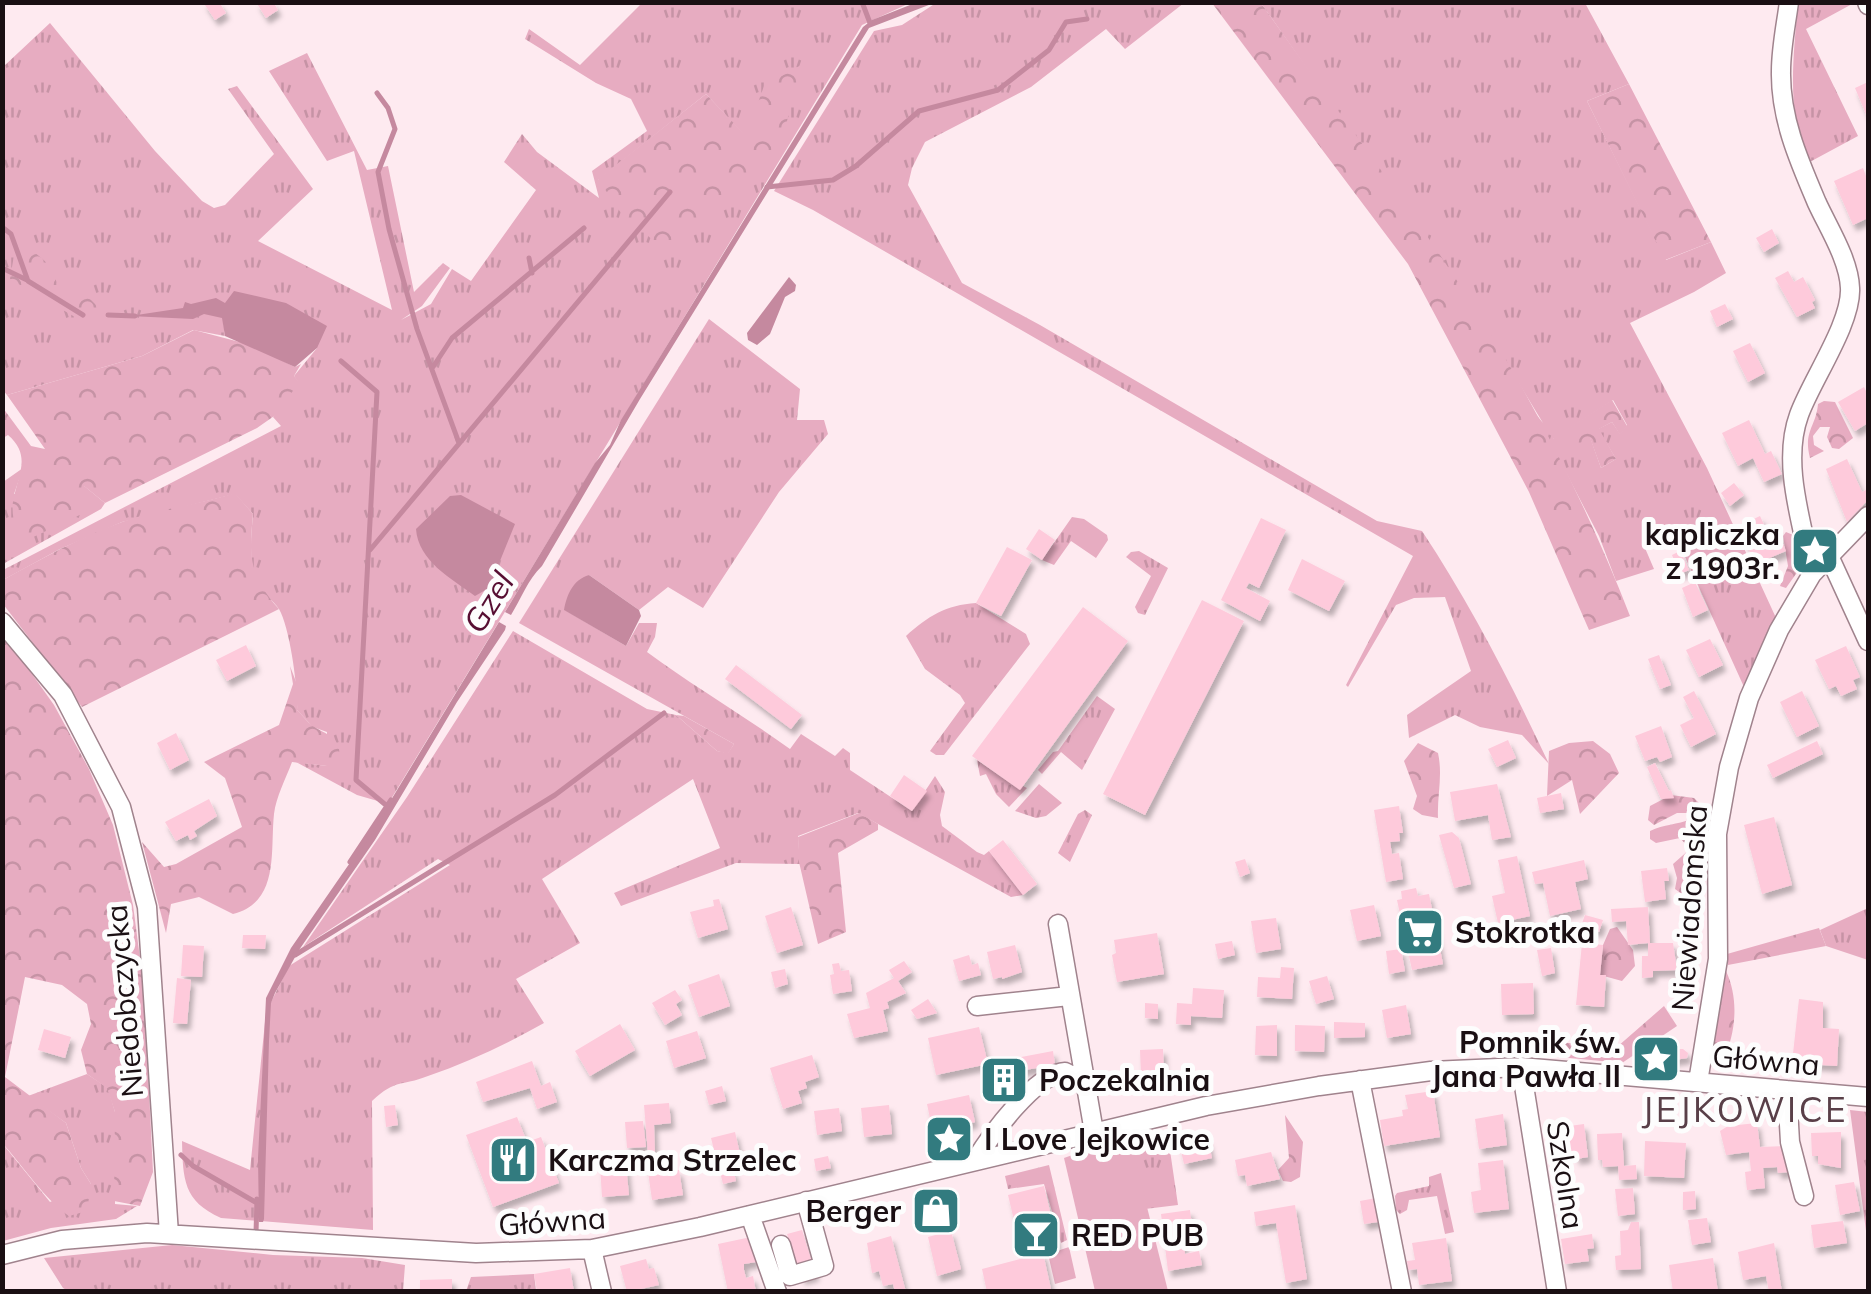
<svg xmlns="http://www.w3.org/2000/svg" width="1871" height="1294" font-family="Mulish,sans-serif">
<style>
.grass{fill:url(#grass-tufts);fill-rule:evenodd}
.forest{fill:url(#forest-crowns)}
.park{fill:#e7acc1}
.water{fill:#c5899f}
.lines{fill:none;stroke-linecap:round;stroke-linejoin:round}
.stream{stroke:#c5899f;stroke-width:5}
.building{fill:#fecadb;filter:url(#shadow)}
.minor-casing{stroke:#a0838d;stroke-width:21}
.minor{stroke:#fff;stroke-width:18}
.labels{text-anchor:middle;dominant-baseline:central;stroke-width:10;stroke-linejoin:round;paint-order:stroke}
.poi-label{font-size:30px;font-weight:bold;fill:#1a0f13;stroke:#fdfdfd;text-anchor:start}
.street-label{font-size:30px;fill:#1a0f13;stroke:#fdfdfd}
.water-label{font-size:32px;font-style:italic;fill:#570e32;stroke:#fdfdfd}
.quarter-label{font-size:35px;letter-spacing:2.5px;fill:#593f48;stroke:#fdfdfd}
</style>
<defs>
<pattern id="grass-tufts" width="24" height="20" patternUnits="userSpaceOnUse" patternTransform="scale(2.5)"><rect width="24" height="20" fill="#e7acc1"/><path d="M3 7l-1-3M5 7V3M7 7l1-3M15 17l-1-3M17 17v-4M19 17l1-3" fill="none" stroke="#c693a5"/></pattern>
<pattern id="forest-crowns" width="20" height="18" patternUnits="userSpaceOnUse" patternTransform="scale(2.5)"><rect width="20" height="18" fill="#e7acc1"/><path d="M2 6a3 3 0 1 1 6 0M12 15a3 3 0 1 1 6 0" fill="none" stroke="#c693a5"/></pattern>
<filter id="shadow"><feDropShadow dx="3.5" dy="6" stdDeviation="2.5" flood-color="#0004"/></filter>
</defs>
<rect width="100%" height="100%" fill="#feeaf0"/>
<path class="grass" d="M642 3H910L862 25 388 804 357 795 296 762 327 766V732L313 727 297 710C298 688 290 628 279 609 273 600 263 594 258 585 248 561 251 539 253 514L235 494 122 522 60 549 3 580V570L281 426 273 417 298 382 294 376 317 348 222 309 225 336 193 330 142 356 7 395 2 389 3 67 50 23 155 151 202 201 214 208 225 205 274 154 228 89 237 86 313 189 258 241 392 310 354 151 327 161 269 71 307 53 367 170 388 166 414 292 443 263 450 268 422 306 401 320 431 304 452 269 471 281 536 190 504 162 522 134 537 152 599 198 592 171 647 131 631 99 596 83 525 39 529 29 580 65ZM706 94 746 137 598 180Z
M936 3H1184L1125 49 1106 29 1031 87 925 142 912 168 908 185 962 283 1040 325 1377 521 1422 531C1471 605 1511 683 1549 764L1522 735 1480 727 1455 715 1409 738 1407 715 1471 671 1445 597 1414 598 1396 605 1348 687 1346 685 1413 556 813 210 774 191 874 31 902 25Z
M1261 3H1585L1629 84 1587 101 1666 260 1711 242 1726 273 1694 292 1630 323 1707 468 1777 620 1744 687 1672 528 1642 541 1654 569 1616 581 1599 536 1535 413 1543 423 1464 293ZM1613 400 1627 425 1620 434 1612 422 1598 429 1616 459 1601 468 1590 437 1553 439Z
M1798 3H1854L1806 29 1858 136 1806 164C1787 107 1793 61 1798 3Z
M709 319 800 389 797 420H824L828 434 779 492 703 608 668 587 639 610 589 575 565 610 626 646 639 623H657L655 637 647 652C693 686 743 715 790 749L801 734 835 756 843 748 850 753V770L912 811 935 776 945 792 940 815 942 826 977 852 984 855 989 851 1023 895 1011 897 858 813 798 836 800 864 736 863 621 906 614 893 720 848 693 779 542 879 580 943 516 979 544 1023C507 1044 468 1062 428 1076 400 1087 397 1078 372 1101L373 1230 221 1218C183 1201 183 1179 182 1141L250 1170 266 1012 289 966 450 865 438 859 303 947 407 797 513 631 647 709 676 715 717 751 728 753 734 744 519 623Z
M23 468 14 494 83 485 105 503 101 509 3 564V482Z
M1072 517 1084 519 1107 535 1108 540 1096 558 1071 541 1054 565 1042 560Z
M1139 551 1168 568 1145 615 1138 613 1135 607 1151 576 1126 557 1131 552Z
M976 603 1026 634 1030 644 944 755H936L930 751 965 703 960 695 925 669 906 636C928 616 946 605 976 603Z
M1097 696 1115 709 1082 770 1061 752 1042 774 1038 770 1053 752 1058 751Z
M977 760 1019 789 1023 786 1027 788 1009 807 996 794 986 774 980 776Z
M1039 784 1062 803 1046 816 1036 818 1015 811Z
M1085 810 1092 815 1070 862 1058 853 1078 814Z
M1868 908V960L1826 946 1820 930Z
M87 1074 108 1088 115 1112V1204L137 1206 116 1219 51 1228 3 1241 2 1143 50 1202 91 1184 81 1168 66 1123 28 1096Z
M1850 1110 1868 1112V1246Z
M1167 1130 1178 1205 1145 1209 1156 1291 1129 1140Z
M1049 1165 1067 1240 1061 1243 1044 1184 1008 1189 1005 1176Z
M1441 1173 1454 1232 1445 1234 1437 1196 1409 1200 1407 1210 1400 1214 1396 1210 1395 1196 1397 1193 1429 1186V1177Z
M172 1245 273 1255 362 1258 405 1265 403 1291 70 1292 63 1288 44 1258Z
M1069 1247 1076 1278 1055 1284 1048 1254Z
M534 1274 536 1291H466L471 1277Z"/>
<path class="forest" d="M1212 3H1261C1348 127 1444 249 1519 382 1561 457 1599 536 1630 616L1589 630 1529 492 1408 264Z
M801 65 783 137 704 224 661 247 621 213 598 179 706 94 746 136 764 86Z
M1629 84 1711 242 1665 260 1587 101Z
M24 246C43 257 56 268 58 291L72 298H89L98 307 90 320H80L10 279 14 255Z
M194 330 251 345 295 367 301 364 294 376 299 382 277 414 257 428 105 503 84 486 86 512 27 540 16 530C13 518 11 508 14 497 19 473 31 455 8 435L3 438V408L31 446 45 449 7 395 142 356Z
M1612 400 1627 426 1620 435 1612 422 1599 429 1616 459 1601 468 1590 438 1561 453 1553 438Z
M1824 401 1835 402 1853 438 1839 449 1832 448 1827 437 1830 427H1820L1813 436 1814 445 1824 451 1810 458C1803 431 1816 427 1818 404Z
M235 493 253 514C249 557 249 576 279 609L82 707 3 604V580C41 559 80 537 122 522 158 509 197 505 235 493Z
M1786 532 1798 537 1803 564 1786 588 1780 586 1788 566 1783 536Z
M3 633 54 705 89 769 113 825 133 905 144 989 153 1172 140 1206 114 1201 115 1112 107 1088 87 1074 81 1050 91 1024 87 1004 62 985 25 977 5 1077 66 1123 81 1168 91 1184 87 1211 69 1216C46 1201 23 1166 3 1144Z
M290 666 298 687 297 710C303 716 309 724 316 728 330 736 342 739 339 759L327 766 292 762C286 778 276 797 274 814 270 851 280 902 233 914L199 897 171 904 166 933 142 842 164 867 176 864 242 827 225 778 204 762 279 725 293 684Z
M676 715 684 716 734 744 728 754 717 751Z
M1593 741 1610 754 1619 773 1580 814 1572 780 1547 796 1549 751 1569 743Z
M1418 743 1438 753C1443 776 1437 795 1438 818L1422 815 1413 809 1417 796 1404 761Z
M1671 795 1694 798 1701 805 1690 813H1677L1654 825 1648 820 1650 806Z
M859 813 878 824V830L838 853 846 932 818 944 799 862 798 837Z
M1691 819 1706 836V881L1682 894 1675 889 1677 878 1673 864 1690 849 1680 838 1656 843 1650 839V831C1664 824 1677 825 1691 819Z
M1617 927 1633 950 1635 966 1622 981 1600 975 1603 945 1610 929Z
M1819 928 1826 946 1728 965 1727 954Z
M1726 971C1739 999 1736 1031 1724 1059L1712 1043 1718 984Z
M1664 1006 1677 1026 1622 1063 1560 1057 1557 1042 1617 1047Z
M1285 1115 1303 1142 1300 1177 1291 1182 1283 1181 1278 1170 1289 1158Z"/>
<path class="park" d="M1129 1135 1168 1291H1095L1064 1158Z"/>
<path class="water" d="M915 3H934L869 28 640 399 542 566C528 579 521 599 511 615L505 612 595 463 610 445 621 420 863 27 872 20Z
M789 277 796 285 795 291 785 297 770 334 757 345 748 340 747 333Z
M234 291 286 303 327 326 317 348 295 367 225 336 222 318 204 314 193 319 130 316 183 308 185 302 191 304 216 298 225 303Z
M461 495 515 524 489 588 475 596C452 579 418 561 416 529L450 496Z
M589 575 639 610 641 616 626 646 564 610C567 594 573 580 589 575Z
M499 622 506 626 505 630 457 702 375 840 299 950 275 993 271 1003 269 1041 264 1219 263 1222H259L258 1158 266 998 291 948 374 828Z"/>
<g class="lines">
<path class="stream" d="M862 2 870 23
M377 93 388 108 395 129 378 172 389 229 417 329 459 443
M767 187 833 180 856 166 919 111 998 90 1049 50 1066 22 1087 19
M2 227 11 234 28 281 83 315
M529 258 532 273
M2 268 27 280
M108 315 135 316
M341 361 377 392 356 780 387 806
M433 367 452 338 584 228
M370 550 670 192
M350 862 391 800
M295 955 555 795 664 713
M181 1155 193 1166 257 1203
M256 1233 257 1199"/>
</g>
<path class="building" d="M203 2H219L226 13 215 20Z
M256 2H273L278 10 266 18Z
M1868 82V119L1855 88Z
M1863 168 1868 182V218L1853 225 1834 181Z
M1772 229 1779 243 1764 252 1756 238Z
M1788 271 1794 282 1803 277 1815 300 1812 302 1815 308 1797 317 1775 278Z
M1725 304 1733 319 1717 327 1710 311Z
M1750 343 1765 373 1748 382 1733 351Z
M1864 387 1868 395V423L1855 431 1838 402Z
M1749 420 1765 454 1771 451 1782 474 1764 482 1753 458 1738 466 1722 433Z
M1847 459 1862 492 1868 489V500L1847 522 1826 469Z
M1734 483 1744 495 1730 506 1721 493Z
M1760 516 1766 529 1775 525 1786 551 1755 564 1739 526Z
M1261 518 1286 530 1259 588 1249 583 1246 588 1270 601 1260 621 1221 600Z
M1039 529 1055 540 1042 560 1026 549Z
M1007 547 1032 560 1001 616 976 603Z
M1680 551 1689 570 1680 574 1672 555Z
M1302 559 1345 581 1329 611 1288 590Z
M1695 582 1708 610 1693 617 1682 588Z
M1202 600 1244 621 1145 815 1103 794Z
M1083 607 1128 641 1020 790 972 756Z
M1710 639 1723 665 1699 677 1686 650Z
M246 645 256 666 227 681 216 660Z
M1846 646 1860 677 1853 680 1857 689 1841 696 1836 686 1829 689 1815 660Z
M1659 655 1671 685 1660 689 1648 659Z
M736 665 802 715 791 729 725 679Z
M1694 691 1716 734 1691 747 1680 725 1694 718 1683 697Z
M1802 691 1819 726 1797 737 1780 702Z
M1661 726 1672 757 1660 762 1657 757 1645 761 1635 736Z
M176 733 189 760 170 770 157 743Z
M1508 740 1516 758 1497 767 1488 749Z
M1817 741 1823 754 1773 778 1767 765Z
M1655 763 1669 791 1671 790 1674 798 1661 799 1647 767Z
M904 775 927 791 912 811 890 796Z
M1497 784 1511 837 1492 840 1488 815 1455 821 1450 792Z
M1561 793 1564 809 1540 813 1537 798Z
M209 799 217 816 194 831 197 836 190 840 188 835 176 841 165 822Z
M1399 806 1403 833H1399L1400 841 1390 842 1392 854 1399 853 1403 879 1386 882 1374 810Z
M1774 817 1792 885 1762 894 1744 825Z
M1452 832 1459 838 1471 884 1454 888 1439 835Z
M1003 840 1037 884 1023 895 989 851Z
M1517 856 1530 916 1498 923 1492 896 1505 893 1498 860Z
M1245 859 1250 873 1240 877 1235 862Z
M1584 860 1588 879 1575 882 1581 909 1550 916 1543 883 1535 884 1532 872Z
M1667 868 1669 881H1664L1666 899 1645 902 1641 871Z
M1416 888 1418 896 1429 894 1443 964 1412 970 1397 900 1402 899 1401 891Z
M719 899 728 929 698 938 690 912 714 906 713 900Z
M1374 905 1381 936 1357 941 1350 910Z
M791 907 803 945 777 953 765 916Z
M1648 907 1650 943H1673L1677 970 1653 971V977L1642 978V956H1648V943L1628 945 1626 921 1612 922 1611 909Z
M1585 915 1603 920 1599 932 1581 926Z
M1276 918 1281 949 1256 953 1251 921Z
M1157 933 1164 974 1117 982 1112 955 1116 953 1114 940Z
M243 935H266L265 949 242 948Z
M1232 941 1235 955 1218 959 1215 944Z
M1582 943 1603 945 1600 975H1606L1604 1007 1576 1005Z
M183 945 204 946 202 977 181 976Z
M1015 945 1022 972 1002 979V977L993 979 987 952Z
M1551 948 1555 973 1542 976 1537 950Z
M1401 949 1405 971 1389 974 1386 951Z
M969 955 972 965 978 963 981 975 959 981 953 960Z
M904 961 912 972 898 981 906 993 887 1002 889 1008 883 1010 888 1031 854 1038 847 1014 870 1008 866 993 894 978 889 970Z
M839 963 841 971 849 970 852 991 833 994 830 975 834 974 832 964Z
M1281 967 1294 968 1292 999 1257 997 1258 977 1280 978Z
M785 969 788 984 775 988 771 972Z
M719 974 730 1006 699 1017 688 985Z
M1327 976 1334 999 1316 1004 1309 981Z
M177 978 191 980 187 1024 173 1023Z
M1533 983 1534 1014 1502 1015 1501 984Z
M1193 988 1224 990 1222 1018 1191 1016V1025L1176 1024 1177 1003 1192 1004Z
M675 990 682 1000 676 1004 682 1015 665 1025 652 1003Z
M928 999 937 1013 917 1019 911 1010Z
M1799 999 1823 1002V1028L1839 1029 1837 1066 1792 1063Z
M1145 1003 1158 1004V1019L1145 1018Z
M1406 1005 1411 1034 1387 1038 1382 1010Z
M1334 1022 1365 1023V1037L1334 1038Z
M620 1024 635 1050 590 1076 575 1051Z
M1277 1025V1056L1255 1055 1256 1026Z
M1295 1025 1325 1026 1324 1052 1295 1051Z
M979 1027 988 1064 936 1075 928 1038Z
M44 1029 71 1037 65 1058 38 1050Z
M697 1031 706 1058 674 1068 666 1041Z
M1163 1049 1164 1073 1141 1075 1140 1050Z
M1668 1049H1683L1688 1053 1687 1058 1668 1061Z
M1053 1051 1055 1065 1019 1071 1022 1088 991 1094 987 1071 1018 1065 1016 1058Z
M812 1055 819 1077 805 1082 807 1088 798 1091 802 1103 783 1109 770 1068Z
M532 1061 541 1086 550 1082 557 1102 537 1109 530 1088 483 1102 476 1082Z
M722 1086 726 1101 709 1105 705 1091Z
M1433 1091 1440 1137 1384 1146 1380 1120 1403 1116 1402 1110 1408 1109 1405 1095Z
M969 1095 975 1122 933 1133 927 1104Z
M669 1103 671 1123 654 1125 655 1153 648 1154 644 1105Z
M395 1105 398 1125 386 1127 384 1106Z
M889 1105 892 1134 864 1137 861 1108Z
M839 1108 842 1131 817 1135 814 1111Z
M1503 1114 1507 1145 1479 1149 1475 1119Z
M517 1117 527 1142 541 1137 559 1183 493 1207 466 1135Z
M643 1121 646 1147 627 1148 625 1122Z
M1757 1123 1760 1147 1787 1146 1789 1172 1778 1173 1777 1167 1763 1168 1765 1188 1747 1190 1745 1172 1751 1171 1749 1152 1726 1155 1720 1131 1728 1126Z
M1584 1124 1588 1157 1576 1159 1575 1151 1558 1153 1555 1128Z
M735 1132 741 1158 718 1166 711 1138Z
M1841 1132V1168L1818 1164V1156H1812L1811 1133Z
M1622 1133 1624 1166 1636 1165 1637 1179 1619 1180 1618 1166 1603 1167 1602 1160H1598L1597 1134Z
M1208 1140 1212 1158 1184 1164 1180 1146Z
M1645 1141 1686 1143 1684 1178 1644 1176Z
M1271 1152 1280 1179 1247 1186 1245 1175 1238 1176 1235 1160Z
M828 1156 831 1168 816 1171 814 1159Z
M656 1157 659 1173 679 1170 683 1195 652 1200 646 1158Z
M1503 1160 1509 1209 1474 1213 1471 1192 1481 1190 1478 1163Z
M626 1165 629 1195 602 1197 600 1166Z
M733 1169 736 1181 723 1184 720 1172Z
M1854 1182 1860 1211 1840 1215 1835 1185Z
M1044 1186 1058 1245 1022 1254 1008 1195Z
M1633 1188 1635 1214 1618 1216 1615 1189Z
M934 1189 947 1224 934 1228 920 1193Z
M1695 1191 1696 1209 1683 1210V1192Z
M1381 1197 1385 1221 1364 1224 1360 1201Z
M1295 1205 1307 1279 1286 1283 1276 1223 1256 1226 1254 1212Z
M1190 1210 1193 1233 1183 1235 1185 1254 1199 1251 1202 1265 1168 1271 1161 1214Z
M1707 1218 1711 1242 1692 1245 1688 1220Z
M1843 1221 1847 1243 1814 1248 1811 1225Z
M1631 1222H1639L1641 1269 1616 1270 1615 1256 1621 1255 1620 1231 1628 1230Z
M802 1230 816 1275 802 1279 787 1234Z
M951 1231 961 1269 937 1276 928 1237Z
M1592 1234 1594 1248 1587 1249 1589 1261 1565 1264 1561 1239Z
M891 1236 906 1292H895L893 1284 883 1286 879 1271 872 1273 867 1243Z
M751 1237 756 1262 744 1264V1270L746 1278 753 1276 756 1292H728L718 1244Z
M1446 1238 1452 1281 1419 1285 1417 1269 1408 1270 1407 1261 1415 1260 1412 1243Z
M1774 1243 1782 1292H1769L1766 1276 1743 1280 1738 1252Z
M1043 1253 1051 1289 987 1292 982 1269Z
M1713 1258 1718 1292H1673L1669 1265Z
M646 1259 649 1269 654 1268 659 1285 627 1292 620 1266Z
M570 1268 574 1292H537L534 1274Z
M452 1279V1292H420V1280Z"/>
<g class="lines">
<g class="minor-casing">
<path id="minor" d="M1789 2C1786 25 1781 48 1781 71 1780 118 1799 161 1817 203 1829 229 1849 260 1850 288 1852 323 1811 381 1799 415 1781 464 1803 525 1812 574
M1867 2 1868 5
M1829 556 1868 641
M2 622 63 695 121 807 147 907 169 1234
M1058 924 1094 1132
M977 1006 1069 996
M1521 1067 1557 1292
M1360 1080 1402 1292
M1698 1082 1718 959 1717 834 1729 767 1749 698 1779 630 1812 574 1868 516
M1787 1090 1790 1142 1804 1196
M975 1161C990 1136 1035 1074 1065 1072L1084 1082
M750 1215 777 1292
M781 1245 790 1276 824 1266 806 1201
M592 1249 602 1292
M2 1255 62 1240 147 1233 476 1253 592 1249 700 1227 1206 1106 1319 1086 1431 1071 1521 1067 1868 1097"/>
</g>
<use href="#minor" class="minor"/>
</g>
<defs>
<g id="sight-square" transform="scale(2.5)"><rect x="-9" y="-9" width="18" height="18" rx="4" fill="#327b7f" stroke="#fdfdfd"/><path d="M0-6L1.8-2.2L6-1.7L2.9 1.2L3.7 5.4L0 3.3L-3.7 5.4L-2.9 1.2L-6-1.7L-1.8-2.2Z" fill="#fff"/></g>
<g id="supermarket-square" transform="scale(2.5)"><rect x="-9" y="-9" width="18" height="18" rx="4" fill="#327b7f" stroke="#fdfdfd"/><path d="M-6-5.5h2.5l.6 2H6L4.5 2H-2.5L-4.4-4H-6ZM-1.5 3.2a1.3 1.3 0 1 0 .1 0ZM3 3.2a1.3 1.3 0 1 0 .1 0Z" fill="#fff"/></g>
<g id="building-square" transform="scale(2.5)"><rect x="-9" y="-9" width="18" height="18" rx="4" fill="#327b7f" stroke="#fdfdfd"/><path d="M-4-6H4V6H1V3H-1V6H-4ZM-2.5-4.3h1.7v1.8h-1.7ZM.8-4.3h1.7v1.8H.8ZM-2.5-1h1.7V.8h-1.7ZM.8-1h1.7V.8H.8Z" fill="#fff"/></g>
<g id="restaurant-square" transform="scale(2.5)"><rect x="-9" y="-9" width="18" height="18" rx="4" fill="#327b7f" stroke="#fdfdfd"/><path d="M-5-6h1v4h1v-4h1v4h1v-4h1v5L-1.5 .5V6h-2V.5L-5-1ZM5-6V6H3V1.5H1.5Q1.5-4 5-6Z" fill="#fff"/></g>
<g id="shop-square" transform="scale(2.5)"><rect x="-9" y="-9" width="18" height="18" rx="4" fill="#327b7f" stroke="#fdfdfd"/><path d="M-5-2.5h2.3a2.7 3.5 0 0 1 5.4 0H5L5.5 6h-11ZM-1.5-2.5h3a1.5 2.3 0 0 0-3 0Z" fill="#fff"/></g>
<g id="bar-square" transform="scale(2.5)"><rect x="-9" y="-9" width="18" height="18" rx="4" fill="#327b7f" stroke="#fdfdfd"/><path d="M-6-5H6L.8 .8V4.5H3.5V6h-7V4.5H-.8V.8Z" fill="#fff"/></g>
</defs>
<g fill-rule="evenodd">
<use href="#sight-square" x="1815" y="551"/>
<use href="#supermarket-square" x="1420" y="932"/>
<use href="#sight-square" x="1656" y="1059"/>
<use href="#building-square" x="1004" y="1080"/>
<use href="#sight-square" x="949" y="1139"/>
<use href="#restaurant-square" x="513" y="1160"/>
<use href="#shop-square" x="936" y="1211"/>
<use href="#bar-square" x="1036" y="1235"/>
</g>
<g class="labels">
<g class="poi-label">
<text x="1780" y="534" text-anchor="end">kapliczka<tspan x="1780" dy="34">z 1903r.</tspan></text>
<text x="1455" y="932">Stokrotka</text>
<text x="1621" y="1042" text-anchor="end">Pomnik św.<tspan x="1621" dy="34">Jana Pawła II</tspan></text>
<text x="1039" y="1080">Poczekalnia</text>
<text x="984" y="1139">I Love Jejkowice</text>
<text x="548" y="1160">Karczma Strzelec</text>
<text x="901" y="1211" text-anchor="end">Berger</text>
<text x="1071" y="1235">RED PUB</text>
</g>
<g class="street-label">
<text transform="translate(1689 908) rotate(-86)">Niewiadomska</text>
<text transform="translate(124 1001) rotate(-95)">Niedobczycka</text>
<text transform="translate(1766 1060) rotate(5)">Główna</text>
<text transform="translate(1566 1175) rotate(81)">Szkolna</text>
<text transform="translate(552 1221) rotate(-4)">Główna</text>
</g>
<g class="water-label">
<text transform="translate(488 602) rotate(-58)">Gzel</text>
</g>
<g class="quarter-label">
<text x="1745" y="1109">JEJKOWICE</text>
</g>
</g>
<rect width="1871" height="1294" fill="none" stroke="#1a0f13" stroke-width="10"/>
</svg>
